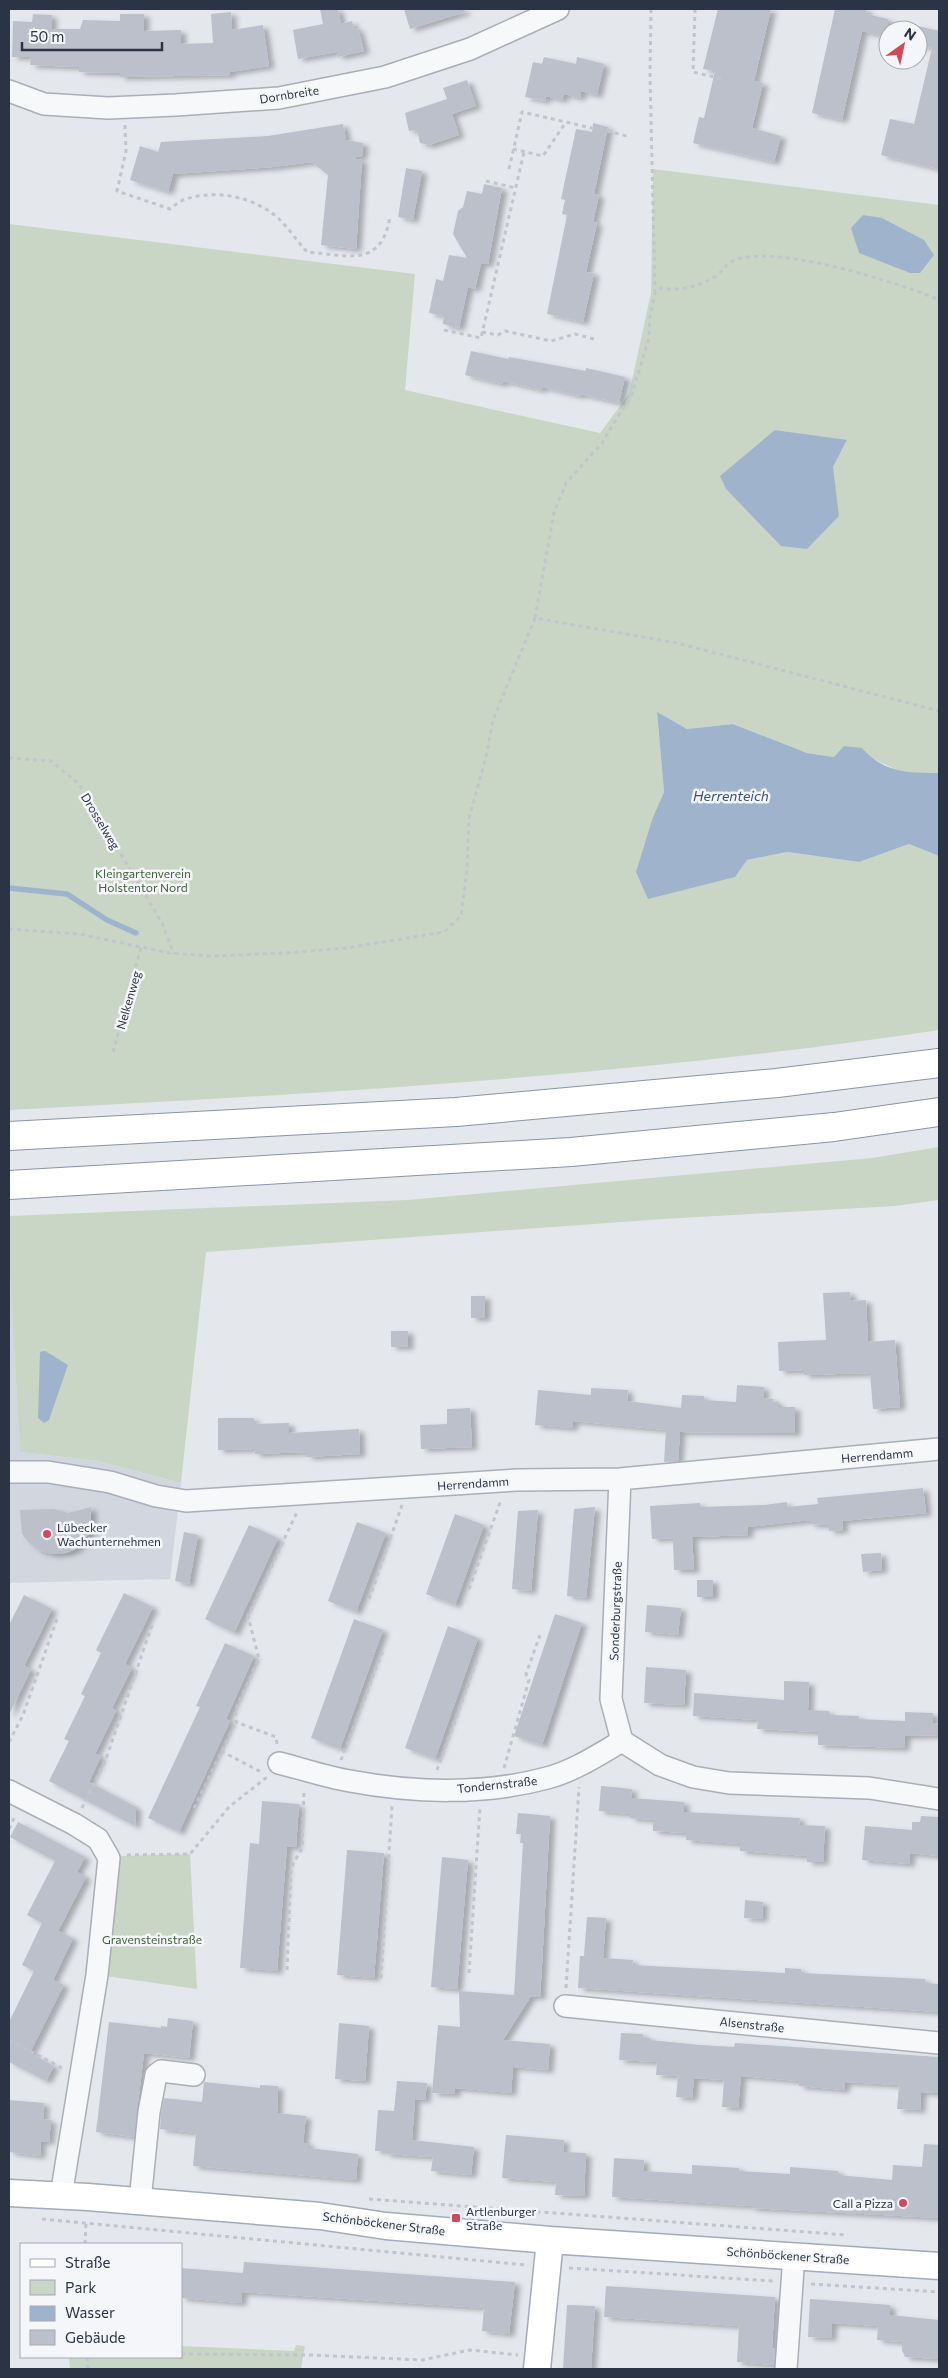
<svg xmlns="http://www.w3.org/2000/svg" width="948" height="2378" font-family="Commissioner,sans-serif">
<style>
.built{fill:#d2d6de}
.green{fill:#c9d6c5;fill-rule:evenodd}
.water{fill:#9fb4cc}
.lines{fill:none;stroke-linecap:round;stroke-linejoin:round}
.stream{stroke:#9fb4cc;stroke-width:5.5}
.building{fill:#bbc0ca;filter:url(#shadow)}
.minor-casing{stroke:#a9aeb7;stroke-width:24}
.major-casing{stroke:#a3abb8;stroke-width:29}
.highway-casing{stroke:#8b94a3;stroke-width:30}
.path{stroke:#c2c5cb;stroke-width:3;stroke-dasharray:4 4;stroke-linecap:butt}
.minor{stroke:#f7f8fa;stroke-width:21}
.major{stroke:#fff;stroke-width:26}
.highway{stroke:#fff;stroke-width:28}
.poi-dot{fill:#d1495b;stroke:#f4f6f9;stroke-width:2}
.labels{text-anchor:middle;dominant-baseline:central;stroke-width:5;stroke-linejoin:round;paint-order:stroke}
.street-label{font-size:12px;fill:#2b3445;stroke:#f4f6f9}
.park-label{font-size:12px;fill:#3f6138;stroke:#f4f6f9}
.poi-label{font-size:12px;fill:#2b3445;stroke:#f4f6f9;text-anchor:start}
.water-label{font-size:14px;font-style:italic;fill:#34527a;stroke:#f4f6f9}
</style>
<defs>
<filter id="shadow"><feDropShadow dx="5.5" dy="3" stdDeviation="2.5" flood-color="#0004"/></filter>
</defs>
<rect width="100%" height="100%" fill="#e4e7ec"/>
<path class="built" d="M9 1258 20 1452 98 1461 181 1483 170 1579 9 1583Z"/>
<path class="green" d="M653 169 939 205V773H904L871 758 835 757 807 753 733 724 687 729 657 713 664 792 653 817 747 860 786 852 859 862 909 844 939 856V1030C631 1076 319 1094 9 1110V224L415 274 405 390 600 433 629 394 651 293ZM776 430 847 441 833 467Z
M939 1147V1200L895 1206 663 1219 206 1252 181 1483 98 1461 20 1452 9 1258V1216L408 1200 872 1158Z
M190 1854 197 1989 105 1976 121 1856Z
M296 2345 305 2346 301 2369H70L69 2357H181V2346L294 2351Z"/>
<path class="water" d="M863 215 882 218 924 240 934 255 920 273H910L859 253 851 228Z
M775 430 847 440 833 467 839 516 807 549 781 546 726 489 720 476Z
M657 712 687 729 733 724 807 753 834 757 844 746 862 748C884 773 908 773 939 773V856L909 844 859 862 787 852 747 860 735 877 648 899 636 872 653 817 664 792Z
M45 1351 68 1365 49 1420 44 1423 38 1418 40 1352Z"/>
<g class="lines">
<path class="stream" d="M9 888 67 894 107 920 136 933"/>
</g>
<path class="building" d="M320 9H338L341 24 352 21 354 29 358 28 364 51 338 57 337 52 298 59 293 30 323 24Z
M404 9H464L465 12 410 29Z
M718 9H771L754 81 763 83 752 128 781 136 774 162 693 143 699 117 704 118 715 71 703 69Z
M835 9H867L866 14 888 19V37L862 31 842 120 812 113Z
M231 12 232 30 263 25 269 66 230 72V75L120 77V73L79 72V67L30 65 31 57H12L13 21 32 22 33 14 52 15 51 29H80L83 20 120 21V14H144V31L181 30V44L213 43 211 14Z
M918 26 939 31V169L881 155 890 119 914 124 932 48 918 45Z
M544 57 576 64 577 57 604 64 597 95 581 91 580 98 564 94 562 100 546 96 545 101 525 97 533 62 542 64Z
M467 80 476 106 452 114 459 135 429 145 420 143 417 130 409 131 405 113 447 99 443 88Z
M593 123 608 127 594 194 599 195 593 222 597 223 586 272 594 273 583 322 547 314 567 215 562 214 565 200 561 199 576 129 592 132Z
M343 124 346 140 363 143 362 156 351 158 362 160 356 249 321 245 328 175 312 162 273 167 173 174 168 192 130 180 140 146 158 152 161 142 268 136Z
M406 168 422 171 413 220 398 217Z
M484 184 502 188 488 264 481 263 475 289 468 287 459 328 443 324 444 316 429 313 436 279 443 281 449 255 467 258 453 234 458 211 463 207 467 191 482 194Z
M471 351 508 359 509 357 586 371V368L625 377 619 403 581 394 580 396 542 387 541 390 503 381 502 384 465 375Z
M850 1292 851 1301 866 1300 868 1342 895 1340 900 1407 873 1409 870 1373 804 1375V1370L779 1371 778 1342 826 1340 823 1293Z
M471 1296H485V1318H471Z
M391 1331H408V1347H391Z
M737 1385 764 1387 763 1398 773 1399V1402H778V1407H795V1433L680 1432 678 1461 664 1462 666 1430 573 1421 572 1428 535 1425 538 1390 591 1395V1388L628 1390 627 1401 681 1408 682 1395 704 1396V1400L736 1402Z
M470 1408 472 1447 421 1449 420 1425 447 1424V1409Z
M218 1418H254V1424L289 1423V1433L359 1429 360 1454 307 1457V1452L255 1454 254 1449 218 1450Z
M923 1488 926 1513 842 1521 843 1530 829 1531 828 1525 810 1524V1520L748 1527V1535L692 1537 694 1570H674L673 1538 652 1539 650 1506 700 1503 701 1507 764 1505 787 1502V1507L818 1504 817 1498Z
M91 1507V1531L76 1549 66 1553 53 1554 40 1551 30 1544 22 1534 20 1510 54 1509 68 1513Z
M595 1507 586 1598 567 1596 574 1509Z
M538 1510 531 1591 512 1589 518 1511Z
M455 1514 484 1525 455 1605 426 1594Z
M357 1522 386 1533 356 1612 328 1601Z
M249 1525 278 1538 234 1633 205 1619Z
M184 1532 198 1535 189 1584 175 1581Z
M881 1553 882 1570 863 1572 861 1554Z
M697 1580H713V1597H697Z
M124 1593 153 1607 125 1664 132 1668 112 1708 116 1711 95 1754 101 1756 89 1782 136 1807 135 1826 49 1781 69 1741 64 1739 85 1696 81 1694 101 1653 96 1650Z
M24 1595 52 1609 24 1666 31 1669 9 1715V1625Z
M647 1605 681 1608 678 1635 645 1632Z
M555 1614 582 1623 542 1745 514 1736Z
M354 1619 383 1630 340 1749 311 1738Z
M448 1626 478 1638 435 1759 405 1748Z
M225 1643 254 1656 226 1719 230 1721 179 1832 148 1818 200 1707 196 1706Z
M646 1667 686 1670 684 1705 644 1703Z
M784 1681 809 1682 808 1710 829 1711V1715L859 1716V1719L905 1721V1712L933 1713V1723L939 1724V1735L905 1736 904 1748 818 1745V1732L757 1729 758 1720 693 1716 694 1693 784 1700Z
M601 1786 632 1789 631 1798 684 1802V1812L800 1818 799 1825 825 1826 823 1862H807V1856L740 1851V1844L686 1840V1833L653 1831V1820L630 1818V1814L599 1811Z
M262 1801 299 1804 296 1847 287 1846 277 1971 240 1968 250 1843 259 1844Z
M518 1813 550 1816 542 1965 540 1997 531 1996 503 2040 550 2044 548 2070 513 2067 511 2093 455 2088V2094L432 2093 438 2025 460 2027 459 1991 514 1995 523 1843H520L521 1834H516Z
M921 1816 939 1817V1856L910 1853 909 1864 862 1860 865 1826 912 1830V1822H920Z
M18 1822 85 1857 77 1872 86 1877 58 1931 73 1938 53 1980 64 1985 30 2053 54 2066 46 2081 9 2062V2022L34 1971 22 1965 42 1923 27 1915 55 1861 10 1837Z
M347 1850 384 1853 374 1978 337 1975Z
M442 1857 468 1860 457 1989 431 1987Z
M745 1900 763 1902 762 1919 744 1918Z
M587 1917 606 1918 603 1958 633 1960 632 1965 785 1973V1968L801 1969V1973L925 1979V1983L939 1984V2012L578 1988 580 1956H584Z
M168 2018 193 2021 189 2058 144 2053 134 2137 96 2132 109 2022 161 2028V2026L167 2027Z
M339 2023 369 2026 365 2081 335 2079Z
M621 2033 643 2034V2037L650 2038V2040L700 2045 734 2047 735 2043 939 2057V2093L921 2092 920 2110 897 2109 899 2085 845 2082 844 2090 799 2086V2081L741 2076 738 2108 722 2107 724 2080 694 2078 692 2098 676 2097 678 2076 656 2075 657 2062 619 2060Z
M397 2081 427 2083 425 2100 415 2099 412 2140 474 2147 471 2175 431 2171 433 2157 386 2154 385 2151H375L378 2110 394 2111Z
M204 2082 260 2088V2085L278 2086 277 2113 306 2116 303 2143H309V2148L358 2154 356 2180 193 2166 196 2133 160 2129 161 2114 164 2098 202 2102Z
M9 2100 44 2103 43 2119 51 2120 49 2142 41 2141 40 2156 9 2152Z
M506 2135 564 2140 563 2152 586 2153 584 2196 555 2195 556 2182 502 2178Z
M924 2144 939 2145V2218L751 2208V2206L612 2197 614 2158 644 2160 643 2171 692 2174V2165L739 2168V2171L790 2174V2167L838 2171V2175L892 2180 893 2165 922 2167Z
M244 2262 515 2282 509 2334 482 2331 484 2308 242 2292 241 2303 181 2298V2268L243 2273Z
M606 2286 775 2297 772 2348 775 2349 774 2365 737 2362 739 2326 604 2317Z
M810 2299 890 2305V2315L939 2320V2359L905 2357 902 2350V2342L877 2340 878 2326 832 2323 831 2338 808 2337Z
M567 2305 595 2306 591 2369H563Z"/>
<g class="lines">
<g class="minor-casing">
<path id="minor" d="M9 91 44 104 108 108 176 105 279 98 385 77 470 49 558 9
M9 1472H48L110 1482 156 1496 186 1501 517 1480 620 1479 939 1449
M620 1479 611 1699 622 1741
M622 1741 660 1765 693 1777 729 1783 869 1788 939 1799
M279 1763C303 1769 326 1777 350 1781 413 1793 484 1795 547 1778 574 1771 598 1755 622 1741
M9 1791 74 1824 98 1839 109 1858 97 1975 61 2196
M565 2006 939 2043
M140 2201 149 2112 156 2075 161 2071 194 2075
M786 2369 794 2255"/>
</g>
<g class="major-casing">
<path id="major" d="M9 2193 88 2197 320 2216 386 2226 550 2240 939 2266
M537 2369 550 2240"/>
</g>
<g class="highway-casing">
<path id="highway" d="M9 1136 456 1112 777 1083 939 1063
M9 1185 571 1152 834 1127 939 1112"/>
</g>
<path class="path" d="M651 9 650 75 655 292
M695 9 693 72 723 79
M125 125 126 151 117 191 170 209C175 205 181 200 186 199 217 189 253 197 277 217 288 227 297 241 307 252 347 255 381 269 390 217
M607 131 627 136
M513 149 543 156 566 122
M509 169 522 112 592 128
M486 181 516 188
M444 330 481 338 524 152
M482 332 498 335 505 331 551 341 575 334 594 339
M535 618 554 512 566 483 602 443 632 394 649 338 650 316 655 293 661 288C680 291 699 287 716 276 722 272 726 264 733 261 770 242 901 283 939 300
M9 758 51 761 79 784 162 923 174 954
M9 929 80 934 169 953 212 956 285 953 346 948 444 932 461 916 467 871 469 818 486 757 493 720 535 618 677 643 939 711
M113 1052 141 947
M469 1589 501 1500
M369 1599 402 1505
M9 1742 23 1715 58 1616
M277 1744 276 1737 236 1722 235 1711 259 1659 248 1616 297 1512
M221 1751 261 1772
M341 1760 383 1650
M504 1768 529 1680 526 1674 540 1635
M437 1770 477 1660
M82 1808 106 1759 153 1622
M194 1808 236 1722
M9 1829 15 1816
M127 1855 190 1854 229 1807 267 1777
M287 1970 291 1868 302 1848 304 1790
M469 1973 480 1807
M381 1978 392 1806
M566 1988 579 1787
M9 2040 62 2068
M369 2199 846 2235
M42 2219 526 2265
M85 2244 86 2223
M569 2268 773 2281
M811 2284 939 2292
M181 2354 311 2355 422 2360 470 2350 518 2355
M87 2357 88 2369"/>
<use href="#minor" class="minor"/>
<use href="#major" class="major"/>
<use href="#highway" class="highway"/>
</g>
<g class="poi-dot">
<circle cx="47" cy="1534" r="5"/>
<circle cx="903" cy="2203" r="5"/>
<rect x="451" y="2213" width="10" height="10" rx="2.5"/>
</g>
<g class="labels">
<g class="street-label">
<text transform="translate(289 94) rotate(-9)">Dornbreite</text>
<text transform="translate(101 821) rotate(59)">Drosselweg</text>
<text transform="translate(128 1000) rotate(-74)">Nelkenweg</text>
<text transform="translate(877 1455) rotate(-5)">Herrendamm</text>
<text transform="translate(473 1483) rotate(-4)">Herrendamm</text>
<text transform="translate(615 1611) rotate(-88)">Sonderburgstraße</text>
<text transform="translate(497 1784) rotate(-6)">Tondernstraße</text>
<text transform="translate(752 2024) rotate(6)">Alsenstraße</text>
<text transform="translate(384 2223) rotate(7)">Schönböckener Straße</text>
<text transform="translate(788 2255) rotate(4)">Schönböckener Straße</text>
</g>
<g class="park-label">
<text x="143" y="873">Kleingartenverein<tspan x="143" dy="14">Holstentor Nord</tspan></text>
<text x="152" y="1939">Gravensteinstraße</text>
</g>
<g class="poi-label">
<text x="57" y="1527">Lübecker<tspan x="57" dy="14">Wachunternehmen</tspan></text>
<text x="893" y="2203" text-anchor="end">Call a Pizza</text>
<text x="466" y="2211">Artlenburger<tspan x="466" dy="14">Straße</tspan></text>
</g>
<g class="water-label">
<text x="731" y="795">Herrenteich</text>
</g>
</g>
<rect width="948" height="2378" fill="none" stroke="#2b3445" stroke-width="20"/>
<rect x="20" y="2243" width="162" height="115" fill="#f4f6f9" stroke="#a4a8b1"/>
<rect x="30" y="2259" width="25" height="8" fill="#ffffff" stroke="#a4a8b1"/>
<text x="65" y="2268" font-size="15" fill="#2b3445">Straße</text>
<rect x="30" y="2280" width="25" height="15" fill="#c9d6c5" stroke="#a4a8b1"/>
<text x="65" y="2293" font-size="15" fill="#2b3445">Park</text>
<rect x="30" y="2306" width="25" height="15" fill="#9fb4cc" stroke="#a4a8b1"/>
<text x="65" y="2318" font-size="15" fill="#2b3445">Wasser</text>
<rect x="30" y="2330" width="25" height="15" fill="#bbc0ca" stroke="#a4a8b1"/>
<text x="65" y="2343" font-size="15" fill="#2b3445">Gebäude</text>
<g transform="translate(903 45) rotate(33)"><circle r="24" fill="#f4f6f9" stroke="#a4a8b1"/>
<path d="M0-4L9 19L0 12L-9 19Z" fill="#d1495b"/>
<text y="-8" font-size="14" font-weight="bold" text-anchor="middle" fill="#2b3445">N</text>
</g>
<path d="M22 42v8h140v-8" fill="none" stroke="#2b3445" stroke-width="2.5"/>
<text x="30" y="42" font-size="15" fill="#2b3445" stroke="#f4f6f9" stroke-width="4" paint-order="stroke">50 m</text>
</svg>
